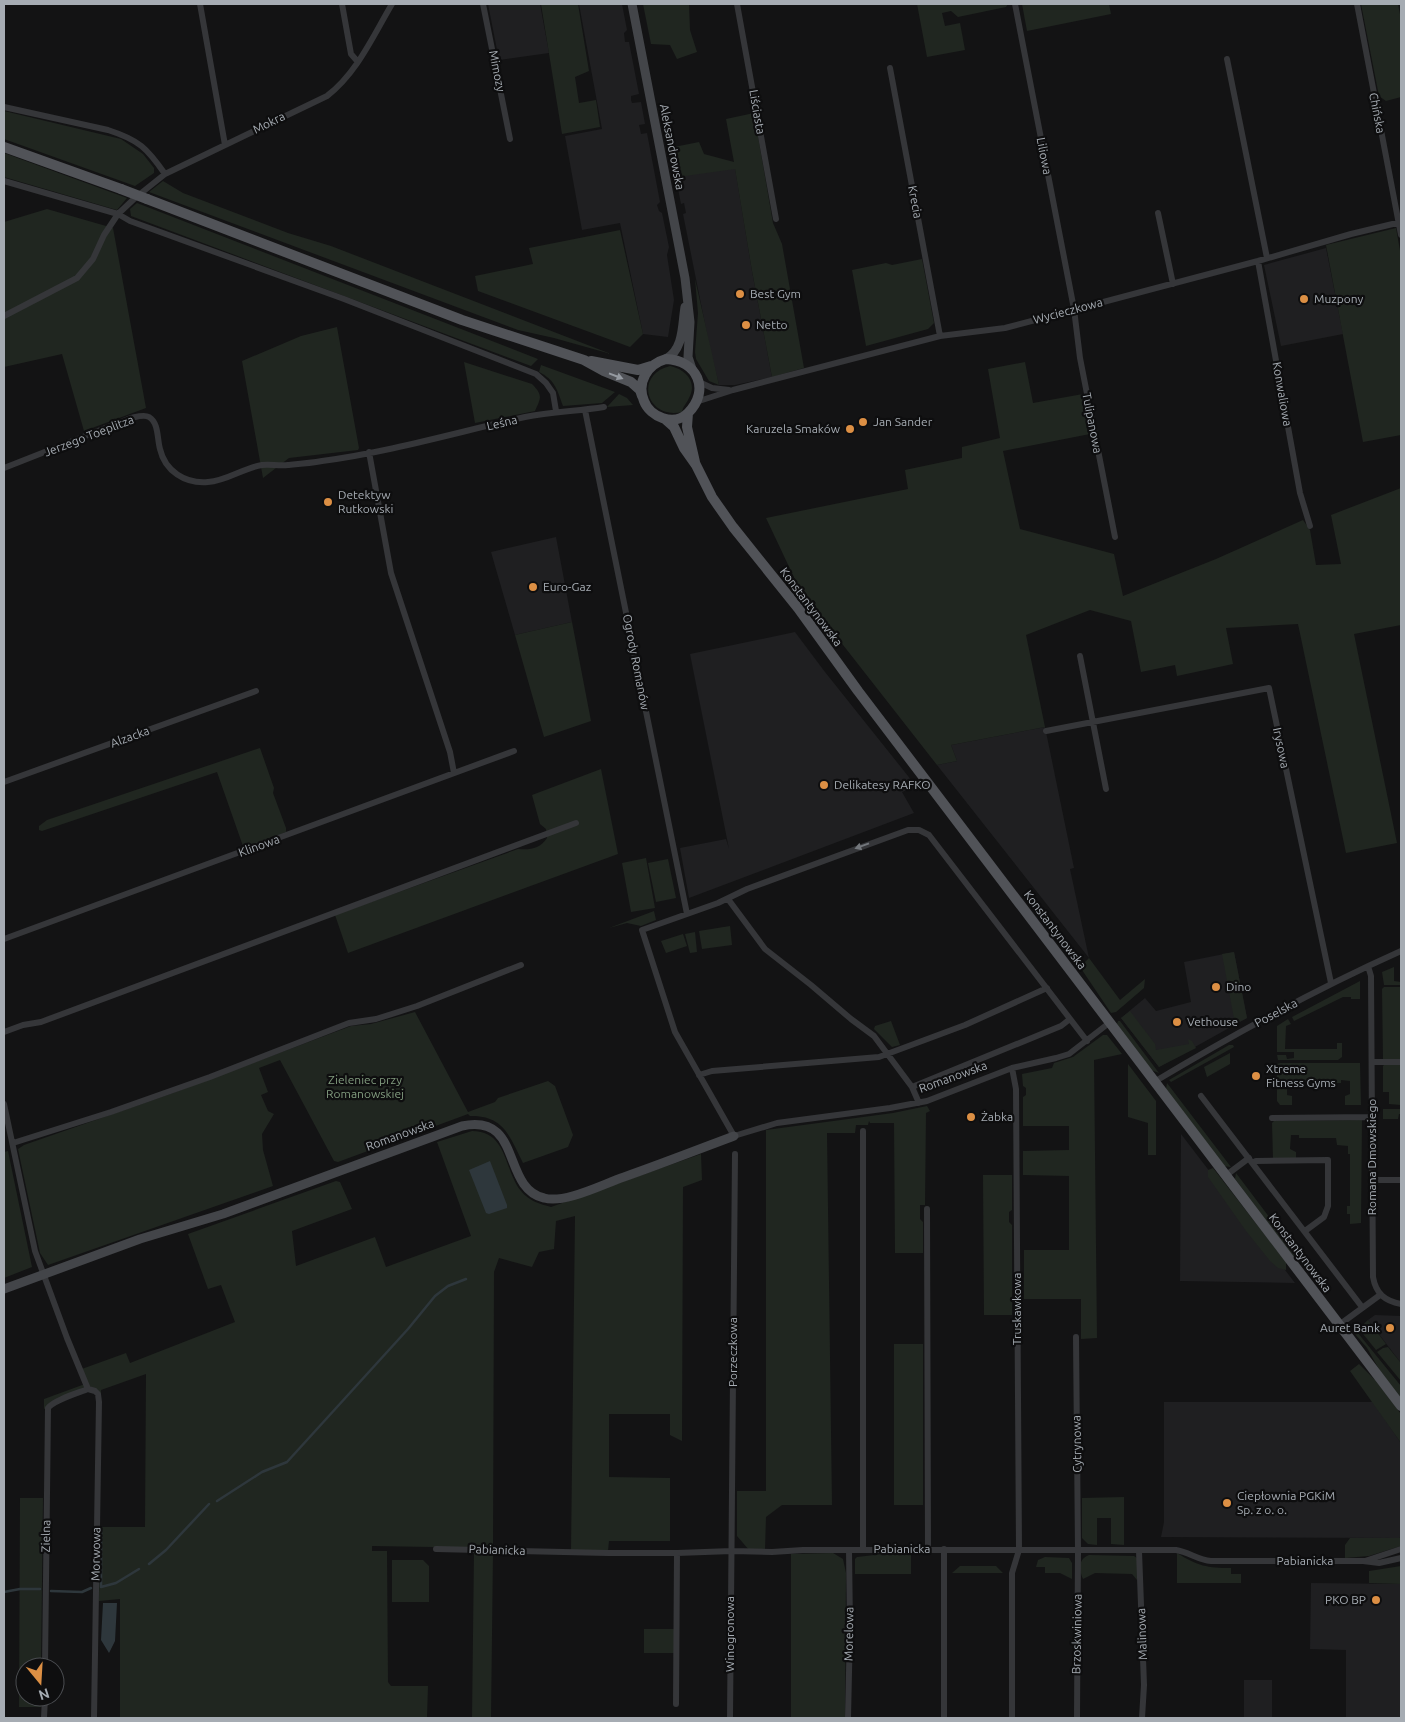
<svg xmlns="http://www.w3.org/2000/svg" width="1405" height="1722" viewBox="0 0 1405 1722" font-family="Ubuntu,sans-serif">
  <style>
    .built { fill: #1f1f21 }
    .green { fill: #202620 }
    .water { fill: #2e373c }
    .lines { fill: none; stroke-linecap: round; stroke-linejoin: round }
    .stream { stroke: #2e373c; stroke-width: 2.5 }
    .street { stroke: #353639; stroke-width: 6 }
    .secondary { stroke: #434549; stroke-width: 9 }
    .primary { stroke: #515358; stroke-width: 10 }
    .primary-bridge { stroke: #515358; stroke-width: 10 }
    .oneway { fill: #959aa1 }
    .oneway2 { fill: #73777c }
    .poi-dot { fill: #dc8f44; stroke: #0e0e0f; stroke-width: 2 }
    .labels { text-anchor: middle; stroke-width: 4.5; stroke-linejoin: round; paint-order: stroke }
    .street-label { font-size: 12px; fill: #a6acb3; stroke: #0e0e0f }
    .poi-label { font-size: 12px; fill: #a6acb3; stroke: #0e0e0f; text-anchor: start }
    .park-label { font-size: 12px; fill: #829c7f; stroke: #0e0e0f }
  </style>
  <rect width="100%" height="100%" fill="#131314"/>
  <!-- built -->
  <path class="built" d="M488 4H540L549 53 499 60Z
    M579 4H622L627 30 624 33 625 42H629L639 94 631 96V100L632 103 641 102 645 124 639 125 640 129 641 134 647 133 660 202 657 205 659 211 662 213 669 247 667 255 674 300 668 337 643 334 620 223 582 230 565 136 602 129Z
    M734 162 752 271 772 377 735 385H719L711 354 683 214 686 213 684 203 681 204 675 173Z
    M1326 248 1343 334 1281 346 1264 265Z
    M556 537 572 622 515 635 491 552Z
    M795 632 825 672 916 786 902 792 914 813 689 898 680 848 726 839 729 849 690 654Z
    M1045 727 1074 868 1070 869 1089 958 937 765 957 761 951 745Z
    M1234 952 1247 1018 1159 1067 1121 1018 1145 998 1156 1011 1191 1002 1184 962Z
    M1181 1134 1295 1283 1180 1281Z
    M1375 1315 1401 1316V1363L1368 1320Z
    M1164 1402H1373L1401 1443V1536L1399 1538 1161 1537 1164 1522Z
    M1311 1583 1401 1584V1718H1346V1650L1310 1649Z
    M1244 1680H1272V1718H1244Z"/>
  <!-- green -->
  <path class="green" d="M541 4H578L589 71 575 77 579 103 596 100 600 127 562 134Z
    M643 4H689L690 30 697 52 677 59 670 45 651 44Z
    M917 4H1008L1006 7 958 17 951 11 942 13 945 26 960 23 965 50 927 57Z
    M1022 4H1109L1111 14 1027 31Z
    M1361 4H1398L1401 19V97L1386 101 1379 96Z
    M4 111 121 139 143 154 154 168V173L135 186 4 139Z
    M754 113 773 223 782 244 804 368 772 377 752 271 735 169 678 177 674 147 699 142 704 154 734 162 726 119Z
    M4 153 127 198 117 210 4 177Z
    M163 181 183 193 288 233 331 246 611 354 554 338 518 330 149 192Z
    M137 203 538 359 531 366 131 216 130 209Z
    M47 209 113 228 146 408 84 431 62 354 4 367V222Z
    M1396 228 1401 256V435L1363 442 1326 245Z
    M620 230 643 334 630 347 478 291 475 276 533 264 529 248Z
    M922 259 934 323 928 329 866 346 852 270 886 263 892 265Z
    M695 279 719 385 709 381 696 359 695 352 698 313Z
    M337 327 359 448 358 450 289 458 263 478 242 361 301 336Z
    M464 362 532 384C543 395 541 398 535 411L475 423Z
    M1025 362 1033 403 1083 394 1090 434 1003 451 1020 529 1114 554 1123 596 1216 559 1303 520 1310 530 1316 565 1341 564 1331 515 1401 488V625L1354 634 1397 843 1346 853 1298 624 1226 628 1233 664 1177 676 1175 665 1141 672 1131 621 1090 610 1026 635 1045 727 951 745 957 761 937 765 800 590 766 518 908 489 905 470 962 458V447L1000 438 988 369Z
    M541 365 615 392 602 403 563 406C557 389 555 380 539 372Z
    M670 366C685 369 698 382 689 398 687 403 683 406 682 412 647 420 633 375 670 366Z
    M619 394 627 398 633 405 607 407Z
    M572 622 591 721 544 737 515 635Z
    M260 748 274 788 273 793 286 828V832L244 849 217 772 42 831 39 830V826L47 820Z
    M601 769 618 854 348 953 335 915 518 849C530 850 540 849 547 838L546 829 540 824 532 795Z
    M646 858 655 908 631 912 622 863Z
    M668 859 676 898 656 902 648 863Z
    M654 911 656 920 641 926 627 923 609 928Z
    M730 926 732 945 702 949 699 931Z
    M695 932 697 952 690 953 685 934Z
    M683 934 687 946 666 953 661 941Z
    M1234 952 1247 1018 1235 1024 1222 954Z
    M1089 958 1120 1000 1145 979 1144 988 1116 1012 1111 1013 1080 967Z
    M1394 967V981L1401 982V985H1384L1382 972Z
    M1360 981V999H1351V997H1343L1294 1021 1292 1017Z
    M1384 987H1401V1060H1384L1383 1059 1382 989Z
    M1130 1011 1155 1044 1156 1050 1189 1044 1188 1039 1192 1041 1196 1048 1159 1067 1121 1018Z
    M415 1012 468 1112 495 1102 498 1098 548 1081 555 1086 573 1135 568 1147 523 1163C510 1137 504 1115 470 1116L468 1114 338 1162 334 1161 280 1060 259 1068 268 1092 261 1095 268 1111 274 1114 262 1134 263 1150 273 1186 48 1265 40 1253 18 1149 24 1145 173 1093 351 1026 371 1024Z
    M1288 1019 1291 1024 1286 1026 1285 1049H1337V1043H1342V1057L1338 1060H1278L1277 1055H1286L1287 1059 1294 1058V1052H1277V1026Z
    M891 1021 900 1045 892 1047 874 1029 875 1026Z
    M1118 1021H1120L1159 1073 1151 1070 1117 1024Z
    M1103 1035H1107L1122 1054 1094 1060 1097 1338 1081 1339V1299H1024V1250H1069V1176L1023 1175V1151L1069 1150V1126H1023V1097L1026 1095V1088L1023 1086 1022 1074 1052 1068 1054 1063 1073 1057Z
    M1229 1045H1233L1234 1047 1171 1082 1169 1080Z
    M1230 1053V1064L1207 1077 1204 1067Z
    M1280 1063H1360L1361 1105H1345V1096L1350 1094V1081L1341 1080V1083H1296V1080L1287 1081V1095L1292 1096V1105H1280L1277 1101V1064Z
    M1128 1064 1156 1101V1155H1148V1123L1128 1117Z
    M1384 1065H1401V1105L1389 1104V1092H1383V1066Z
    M1167 1083 1231 1167 1223 1166 1166 1089Z
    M927 1106 930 1111 926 1113 925 1205H920V1219L923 1222V1253H895L894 1123H870L869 1121 868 1125H856L855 1133H827L832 1505H782L766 1517 765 1550H749L737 1536V1491H766V1130L893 1113Z
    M1383 1109H1401V1114H1399L1398 1119H1383Z
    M1362 1120 1361 1223 1350 1224V1214H1347V1206H1350V1154H1348V1146L1337 1145 1336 1138H1299V1135H1291L1290 1149 1296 1152V1159H1273L1272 1123 1274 1121Z
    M472 1131C508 1131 504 1171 521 1191 529 1201 540 1204 551 1207L701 1154 702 1180 683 1187 682 1441 670 1435V1414H609V1477L670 1478V1541H609L608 1551 571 1550 575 1216 556 1221 554 1249 539 1252 532 1267 499 1258 494 1272 493 1548 372 1546V1551H387L388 1682 391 1686H428L427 1718H120V1599L99 1601 100 1527H145L146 1374 101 1390V1395L91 1389 44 1409V1399L85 1384 79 1370 126 1353 130 1363 235 1322 221 1285 208 1289 188 1234 336 1181 340 1182 352 1209 292 1231 296 1266 375 1237 386 1267 471 1236 437 1142Z
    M8 1151 32 1267 4 1278V1152Z
    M1213 1168 1286 1262V1270L1278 1268 1270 1261 1246 1231 1208 1177V1170Z
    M1236 1173 1307 1267 1295 1259 1235 1179Z
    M983 1175H1012V1210L1009 1212V1222L1012 1225V1315H984Z
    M1368 1320 1386 1344 1376 1350 1359 1329V1328Z
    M1353 1327 1401 1386V1399L1380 1371 1367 1348 1355 1334Z
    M894 1344H923V1505H894Z
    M1388 1347 1401 1363V1381L1377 1352 1383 1348Z
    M1359 1364 1376 1381 1401 1414V1443L1350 1371Z
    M1124 1497V1545L1111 1544V1518H1097V1545L1088 1544 1082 1538V1498Z
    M20 1498H43L41 1667H25V1697H41V1707H19Z
    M1401 1536V1546L1369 1556 1345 1558V1545L1350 1538H1399Z
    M474 1551 493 1552 491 1718H472Z
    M833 1553 843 1559 846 1573 845 1718H791V1554Z
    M1177 1553C1198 1566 1207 1568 1231 1568V1574H1241V1583H1177Z
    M883 1554H911V1574H855V1559L857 1557Z
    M1089 1555 1134 1556 1137 1558V1580L1132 1574 1095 1573 1083 1579C1079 1570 1078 1559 1089 1555Z
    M1045 1557 1069 1558 1072 1563V1579L1060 1573H1045V1567H1036L1038 1560Z
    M392 1560H423L429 1566V1602H392Z
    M960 1566H996L1003 1573H952Z
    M1401 1566V1584L1369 1583V1571Z
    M644 1629H674V1653H644Z"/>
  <!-- water -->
  <path class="water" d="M490 1161 507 1205V1208L489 1214 486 1213 469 1170Z
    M103 1603H117L115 1641 109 1653 101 1640Z"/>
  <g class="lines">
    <!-- stream -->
    <path class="stream" d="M217 1501 262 1472 287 1462 408 1329 435 1296 448 1286 466 1279
      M101 1530V1587L116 1583 139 1569
      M149 1564 166 1550 209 1504
      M51 1591 82 1592 91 1588
      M4 1592 20 1589H40"/>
    <!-- street -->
    <path class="street" d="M200 4 225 145
      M342 4 351 54 358 62
      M483 4 510 139
      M737 4 776 219
      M1015 4 1074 309 1080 358 1115 537
      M1357 4 1401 235
      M1227 59 1267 258
      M890 68 940 336
      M4 107 108 130C139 140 147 148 165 174
      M4 181 118 214 130 221 344 299 536 374 546 383 553 393 556 411
      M1158 213 1173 284
      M1258 261 1300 493 1310 526
      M4 316 77 278 93 259 104 235 118 214 135 198 165 174 327 96C357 73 373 36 392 4
      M699 382 712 388 729 390
      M696 402 733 390 940 336 1005 328 1258 261 1351 234 1401 222
      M585 410 687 914
      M369 452 391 573 450 752 454 773
      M4 468 131 418C136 417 144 414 149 417 159 423 157 439 160 449 165 471 185 484 208 482 227 481 243 468 262 465 270 464 279 466 288 465 299 464 311 463 322 461 390 452 458 432 525 417 551 412 578 411 604 407
      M1080 656 1106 789
      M1046 731 1269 688 1331 983
      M4 782 256 691
      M728 899 765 949 811 985 851 1019 874 1036 912 1087 919 1103
      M4 939 514 751
      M1368 966 1371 976 1373 1277C1376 1294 1385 1301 1401 1304
      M4 1032 23 1025 41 1022 576 823
      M1087 1041 929 835 919 830H908L747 889 718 903 642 930 675 1032 734 1136 777 1123 890 1108 927 1101 1012 1068 1056 1058 1069 1054 1109 1023
      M1372 1062H1401
      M1012 1068 1016 1089 1019 1550 1012 1573V1718
      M699 1075 712 1071 879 1057 965 1025 1047 988
      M1154 1082C1234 1034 1316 989 1401 951
      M912 1087 1061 1026 1070 1019
      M1201 1096 1362 1307
      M4 1104 35 1251 67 1338 88 1389
      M1272 1118 1372 1117
      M863 1131V1549
      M13 1143 111 1112 210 1077 349 1023 376 1019 417 1006 521 965
      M1252 1163 1256 1161 1328 1160V1206L1324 1217 1305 1231
      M1225 1176 1249 1158
      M1372 1180H1401
      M927 1209 928 1549
      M1339 1325 1380 1295
      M1076 1337 1078 1551 1077 1718
      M436 1549 608 1553H677L732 1551 772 1552 803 1550H1176C1189 1552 1198 1560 1211 1561H1363L1379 1563 1401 1558
      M1139 1551 1144 1685 1142 1718
      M1365 1561 1401 1549
      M45 1667 48 1408C54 1400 78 1393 88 1389L95 1391 98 1394 99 1402 94 1718
      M676 1704 677 1553
      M44 1718 45 1697
      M730 1718 735 1154
      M848 1718 850 1627 849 1550
      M944 1718V1549"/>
    <!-- secondary -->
    <path class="secondary" d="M632 4 685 278 690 322 688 357 692 369
      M666 359C684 349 682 325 685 307
      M4 1289 140 1239 223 1214 462 1126C523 1113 501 1188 544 1198 565 1204 603 1184 624 1177 661 1164 697 1150 734 1136"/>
    <!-- primary -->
    <path class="primary" d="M4 147 121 189
      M147 199 462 320 584 360 604 371 631 382 640 390 642 396
      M666 359C697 360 711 390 688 413 674 427 650 417 644 401 636 382 648 364 666 359Z
      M591 361 638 370 651 366
      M688 413 687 427 695 462
      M665 419 674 427 684 448 696 465 712 497 733 527 798 608 858 691 1401 1406"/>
    <!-- primary-bridge -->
    <path class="primary-bridge" d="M121 189 147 199"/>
  </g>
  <!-- one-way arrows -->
  <defs><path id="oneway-solid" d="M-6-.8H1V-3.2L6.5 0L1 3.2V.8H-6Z" transform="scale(1.25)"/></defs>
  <use class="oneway" href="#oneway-solid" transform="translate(616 376) rotate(21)"/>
  <use class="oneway2" href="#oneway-solid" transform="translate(862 846) rotate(160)"/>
  <!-- markers -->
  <g class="poi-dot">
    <circle cx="740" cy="294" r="5"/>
    <circle cx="1304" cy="299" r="5"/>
    <circle cx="746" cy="325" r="5"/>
    <circle cx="863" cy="422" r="5"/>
    <circle cx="850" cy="429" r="5"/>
    <circle cx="328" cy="502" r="5"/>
    <circle cx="533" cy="587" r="5"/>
    <circle cx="824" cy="785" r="5"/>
    <circle cx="1216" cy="987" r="5"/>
    <circle cx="1177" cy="1022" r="5"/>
    <circle cx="1256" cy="1076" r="5"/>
    <circle cx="971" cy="1117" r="5"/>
    <circle cx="1390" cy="1328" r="5"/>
    <circle cx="1227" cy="1503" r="5"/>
    <circle cx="1376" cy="1600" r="5"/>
  </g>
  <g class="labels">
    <!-- street labels -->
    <g class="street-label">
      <text transform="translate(497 71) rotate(79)" y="4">Mimozy</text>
      <text transform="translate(757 112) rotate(80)" y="4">Liściasta</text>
      <text transform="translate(1377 113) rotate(79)" y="4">Chińska</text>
      <text transform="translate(269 123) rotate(-26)" y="4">Mokra</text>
      <text transform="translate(672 147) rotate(79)" y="4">Aleksandrowska</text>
      <text transform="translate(1044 156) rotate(79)" y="4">Liliowa</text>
      <text transform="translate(915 202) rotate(79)" y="4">Krecia</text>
      <text transform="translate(1068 311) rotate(-15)" y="4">Wycieczkowa</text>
      <text transform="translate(1282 394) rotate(80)" y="4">Konwaliowa</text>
      <text transform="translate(502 423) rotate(-13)" y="4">Leśna</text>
      <text transform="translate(1092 423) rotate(79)" y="4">Tulipanowa</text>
      <text transform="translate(89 436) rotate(-21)" y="4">Jerzego Toeplitza</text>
      <text transform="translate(811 607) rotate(53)" y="4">Konstantynowska</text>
      <text transform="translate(636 662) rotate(79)" y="4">Ogrody Romanów</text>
      <text transform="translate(130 737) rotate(-20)" y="4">Alzacka</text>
      <text transform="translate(1281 748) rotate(78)" y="4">Irysowa</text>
      <text transform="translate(259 846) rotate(-20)" y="4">Klinowa</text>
      <text transform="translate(1055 930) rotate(53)" y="4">Konstantynowska</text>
      <text transform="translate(1276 1013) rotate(-28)" y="4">Poselska</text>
      <text transform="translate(953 1077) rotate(-20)" y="4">Romanowska</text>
      <text transform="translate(400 1135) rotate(-20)" y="4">Romanowska</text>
      <text transform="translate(1372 1157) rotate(-90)" y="4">Romana Dmowskiego</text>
      <text transform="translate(1300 1253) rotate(53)" y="4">Konstantynowska</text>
      <text transform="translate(1017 1309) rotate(-90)" y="4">Truskawkowa</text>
      <text transform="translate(733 1352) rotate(-90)" y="4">Porzeczkowa</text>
      <text transform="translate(1077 1444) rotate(-91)" y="4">Cytrynowa</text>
      <text transform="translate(46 1536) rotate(-89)" y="4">Zielna</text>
      <text x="902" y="1553">Pabianicka</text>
      <text transform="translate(497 1550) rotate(2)" y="4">Pabianicka</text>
      <text transform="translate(96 1554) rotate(-89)" y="4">Morwowa</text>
      <text x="1305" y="1565">Pabianicka</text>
      <text transform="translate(730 1634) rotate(-90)" y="4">Winogronowa</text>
      <text transform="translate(849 1634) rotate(-89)" y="4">Morelowa</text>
      <text transform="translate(1077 1634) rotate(-89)" y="4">Brzoskwiniowa</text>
      <text transform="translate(1142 1634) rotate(-92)" y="4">Malinowa</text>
    </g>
    <!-- poi labels -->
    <g class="poi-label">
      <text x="750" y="298">Best Gym</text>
      <text x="1314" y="303">Muzpony</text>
      <text x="756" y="329">Netto</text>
      <text x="873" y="426">Jan Sander</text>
      <text x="840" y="433" text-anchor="end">Karuzela Smaków</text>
      <text x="338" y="499">Detektyw<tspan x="338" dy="14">Rutkowski</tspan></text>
      <text x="543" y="591">Euro-Gaz</text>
      <text x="834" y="789">Delikatesy RAFKO</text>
      <text x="1226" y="991">Dino</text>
      <text x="1187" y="1026">Vethouse</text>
      <text x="1266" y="1073">Xtreme<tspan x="1266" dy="14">Fitness Gyms</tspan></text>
      <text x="981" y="1121">Żabka</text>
      <text x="1380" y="1332" text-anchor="end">Auret Bank</text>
      <text x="1237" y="1500">Ciepłownia PGKiM<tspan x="1237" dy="14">Sp. z o. o.</tspan></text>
      <text x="1366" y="1604" text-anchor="end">PKO BP</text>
    </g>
    <!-- park labels -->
    <g class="park-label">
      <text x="365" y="1084">Zieleniec przy<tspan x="365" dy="14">Romanowskiej</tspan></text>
    </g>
  </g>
  <!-- border -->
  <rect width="1405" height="1722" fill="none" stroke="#a6acb3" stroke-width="10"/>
  <!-- north arrow -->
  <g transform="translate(40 1682) rotate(162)"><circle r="24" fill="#0e0e0f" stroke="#4b4d51"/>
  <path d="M0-4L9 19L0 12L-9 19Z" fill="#dc8f44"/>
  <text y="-8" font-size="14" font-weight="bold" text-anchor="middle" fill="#a6acb3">N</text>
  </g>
</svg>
